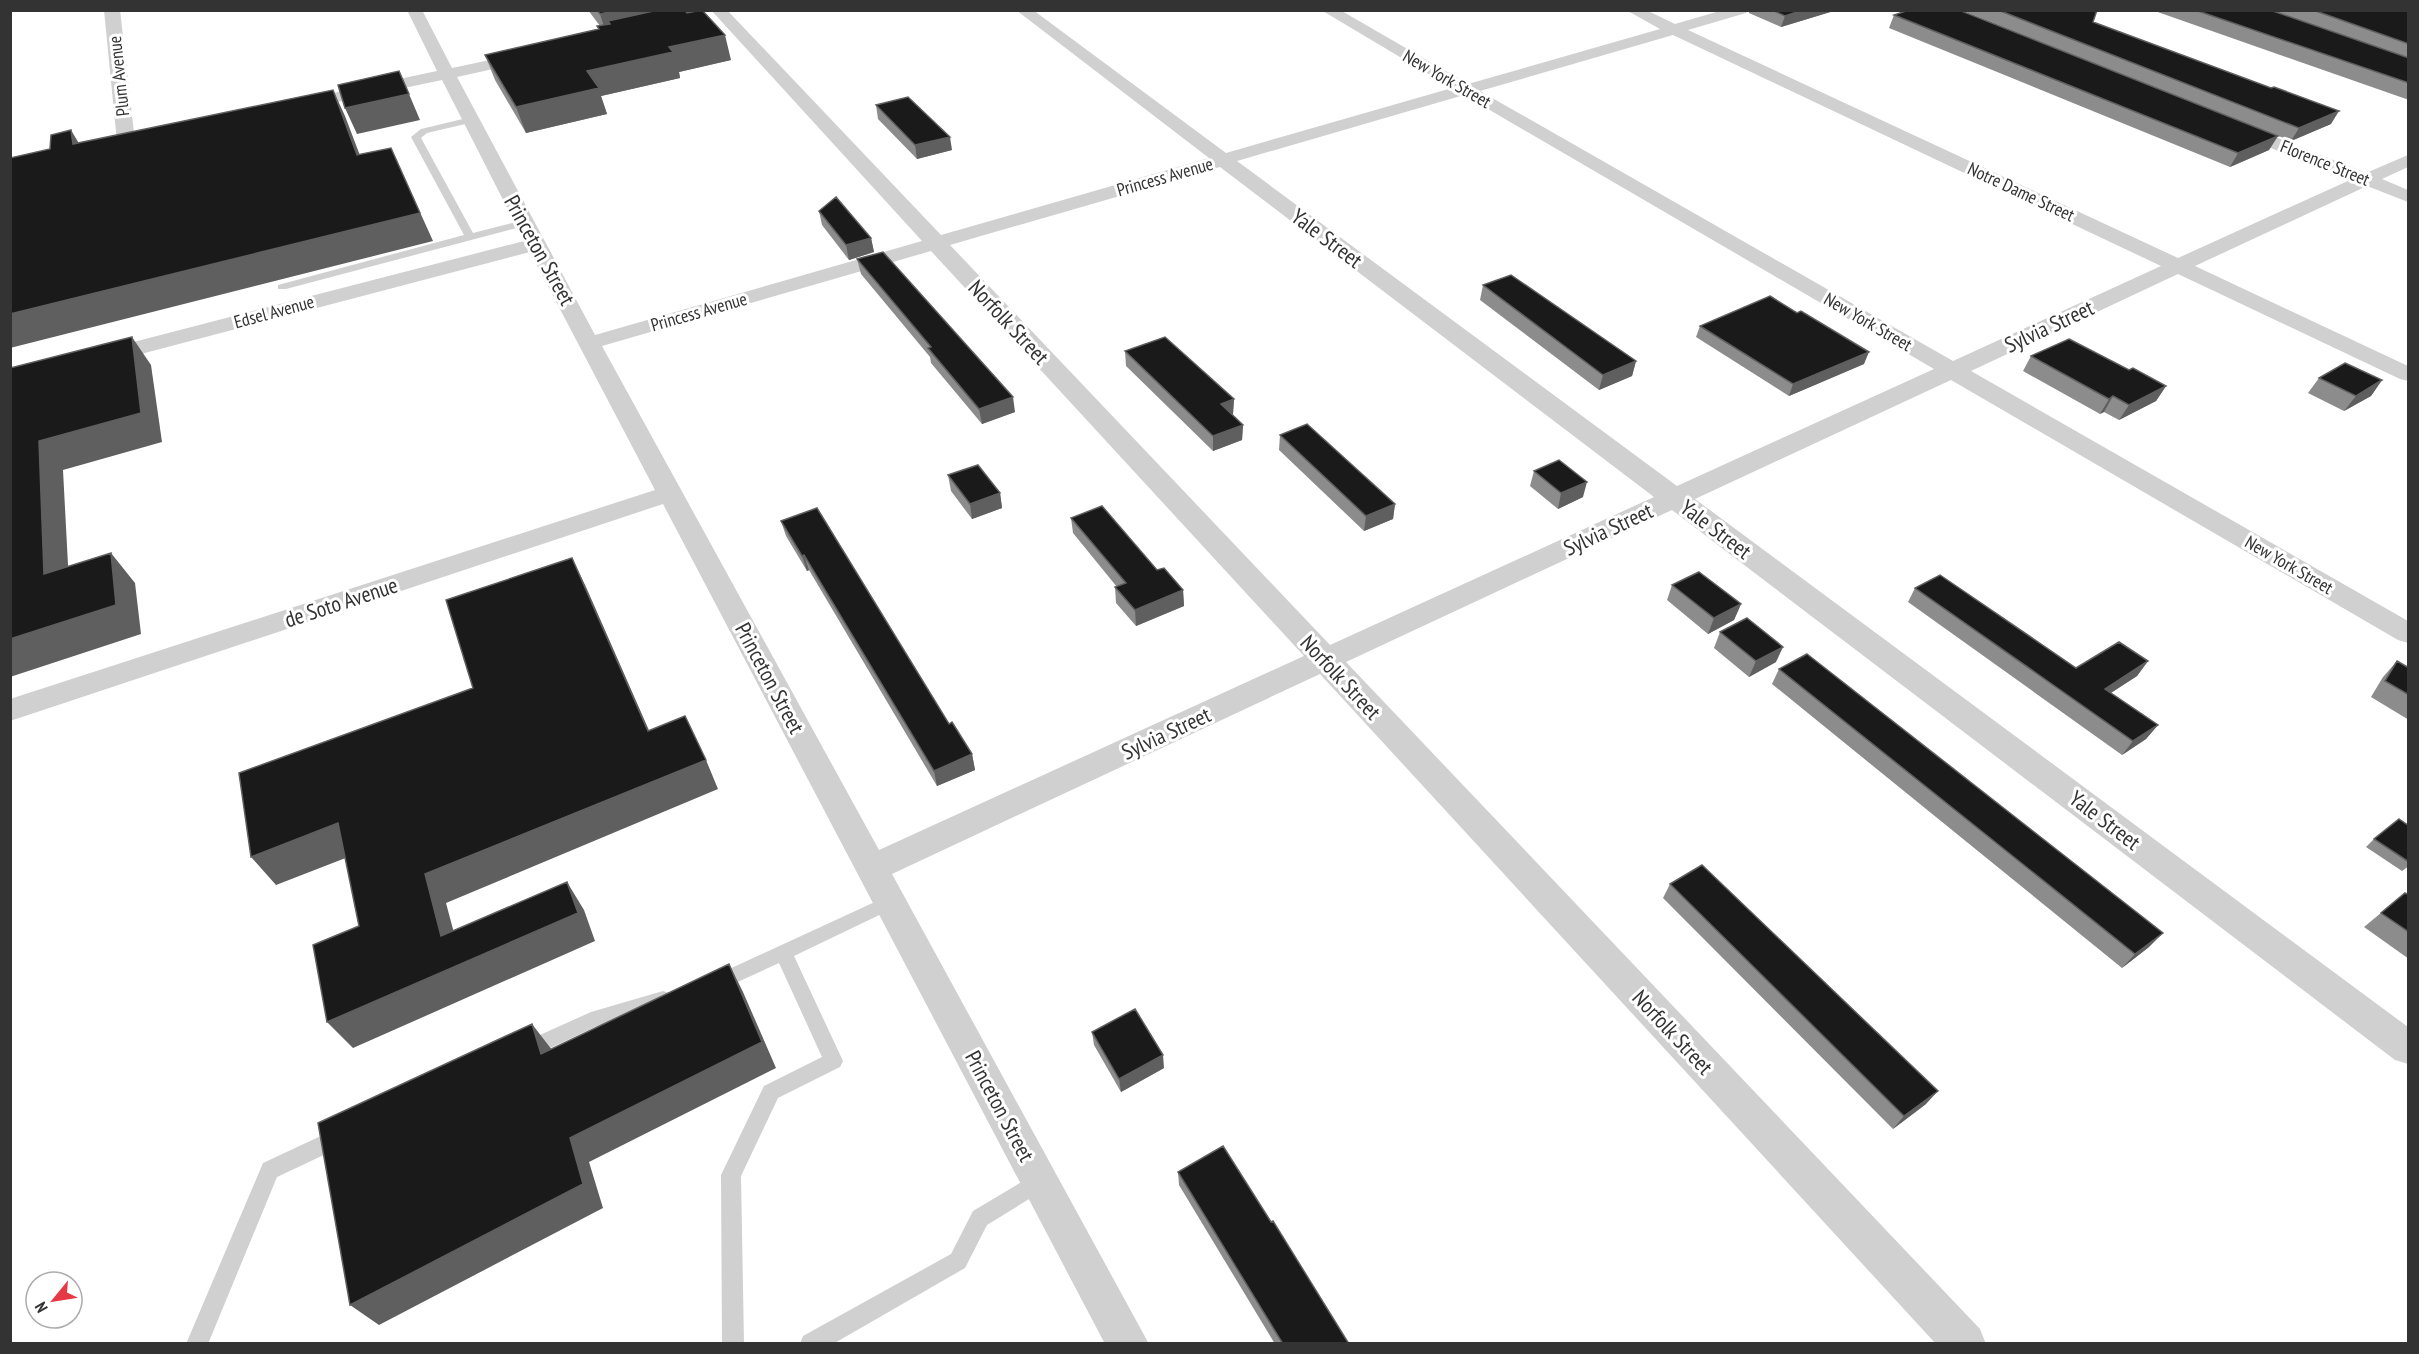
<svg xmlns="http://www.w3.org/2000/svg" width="2419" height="1354" viewBox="0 0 2419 1354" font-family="'PT Sans Narrow',sans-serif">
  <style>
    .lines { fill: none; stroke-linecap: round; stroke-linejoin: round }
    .lane { fill: #d0d0d0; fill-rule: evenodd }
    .street { fill: #d0d0d0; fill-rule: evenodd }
    .wall { fill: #8c8c8c }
    .shaded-wall { fill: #5f5f5f }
    .building { fill: #1a1a1a; stroke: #5f5f5f; stroke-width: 1.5 }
    .labels { text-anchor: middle; stroke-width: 6; stroke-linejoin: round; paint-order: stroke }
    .far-street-label { font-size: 18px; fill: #333; stroke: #fff }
    .street-label { font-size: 22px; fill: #333; stroke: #fff }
  </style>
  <rect width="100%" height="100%" fill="#fff"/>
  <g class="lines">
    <!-- lane -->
    <path class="lane" d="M471 117 476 120 474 122 427 133 421 138 473 233 524 220 528 221V225L286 289H278V285L464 235 411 137 421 129Z
      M890 895 896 897 899 902 896 907 794 956 843 1061 840 1067 778 1098 741 1176 744 1344H722L721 1175 764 1086 822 1057 779 963 718 991 712 989 709 983 712 977Z
      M663 991 669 993 672 999 669 1005 595 1027 529 1058 522 1055 520 1049 522 1043 591 1012Z
      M338 1128 345 1131 348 1138 345 1145 277 1177 208 1344H186L263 1163Z
      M1040 1171 1047 1174 1050 1181 1047 1188 987 1225 965 1268 833 1344H800L803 1336 951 1254 973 1211Z"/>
    <!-- street -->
    <path class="street" d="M104 10H120L135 142 132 146H120L117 142Z
      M407 10H422L452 68 528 52 536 57 534 60 457 77 595 335 922 241 711 10H727L941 235 1209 158 1016 10H1033L1226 153 1452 88 1321 10H1340L1468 84 1660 29 1626 10H1646L1675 24 1723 10H1748L1746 13 1688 30 2178 258 2350 180 2231 132 2228 128 2231 124H2243L2366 173 2408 155V167L2382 179 2408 190V202L2367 186 2195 266 2408 366V381L2400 379 2178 274 1971 371 2408 621V643L2398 640 1951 380 1695 499 2408 1027V1064L2395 1060 1672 510 1346 662 1980 1329 1986 1344H1936L1320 674 892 874 1149 1344H1105L663 504 10 721V699L655 490 530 252 103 364 95 362 92 357 95 352 524 241 442 80 300 110 294 109 291 105 294 101 300 100 437 71ZM1673 35 2161 266 1953 361 1480 91ZM1464 95 1934 369 1677 486 1237 161ZM1220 167 1654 497 1330 645 950 245ZM931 251 1304 656 879 850 602 346Z"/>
  </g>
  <!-- wall -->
  <path class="wall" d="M588 10H685L731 60 679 72 680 78 601 96 607 114 526 133 495 80 485 55 598 29 597 26H600Z
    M1749 10H1837L1781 27 1749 13Z
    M1961 10H2097L2093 22 2331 124 2291 141Z
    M2152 10H2409V100Z
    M1894 15 2278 136 2269 150 2230 167 1889 28Z
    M876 105 952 150 917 159 878 119Z
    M819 211 871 238 874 252 849 260 822 225Z
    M857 259 1015 412 982 424 931 363 930 357 861 274Z
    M1483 285 1636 361 1632 376 1599 390 1480 300Z
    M1797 313 1864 364 1789 396 1696 337 1700 326Z
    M1125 351 1234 399 1233 414 1232 415 1243 425 1242 440 1213 451 1126 366Z
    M2031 356 2129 370 2166 386 2156 401 2119 420 2104 412 2100 414 2023 371Z
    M2319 378 2382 380 2371 396 2344 411 2308 393Z
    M1280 435 1395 504 1393 519 1364 531 1279 450Z
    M1534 471 1583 497 1558 509 1530 486Z
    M948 475 1000 493 1002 508 972 519 951 491Z
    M1071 518 1157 570 1183 590 1184 606 1136 626 1116 603 1115 587H1117L1073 533Z
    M781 521 949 724 972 754 975 770 937 786 809 570 807 571 786 536Z
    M1672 585 1741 604 1734 620 1708 634 1667 600Z
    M1915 588 2076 668 2148 661 2137 676 2111 693 2158 725 2146 739 2122 755 1908 602Z
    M1720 632 1776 662 1749 677 1714 648Z
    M2397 661 2409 668V720L2371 697 2383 677Z
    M1779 669 2149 947 2122 968 1772 684Z
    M2409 826V866L2402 871 2366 847 2374 839Z
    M1670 884 1926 1104 1893 1129 1663 898Z
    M2405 893 2409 895V959L2364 927Z
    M1092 1032 1164 1068 1121 1092 1094 1045Z
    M1178 1172 1349 1344H1275L1179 1185Z"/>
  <!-- shaded-wall -->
  <path class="shaded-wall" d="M619 10H674L610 24 608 21 611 32 606 33 600 14Z
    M1803 10H1837L1781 27 1785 16Z
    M725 35 731 60 679 72 680 78 601 96 607 114 526 133 516 107 587 71 669 47Z
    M333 90 345 116 370 182 357 155Z
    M409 94 420 120 357 134 345 108Z
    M2339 111 2331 124 2291 141 2299 128Z
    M71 130 87 157 73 144Z
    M2278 136 2269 150 2230 167 2238 153Z
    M950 137 952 150 917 159 915 145Z
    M391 148 433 241 10 348V314Z
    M871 238 874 252 849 260 846 245Z
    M132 337 151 365 162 442 63 470 70 603 44 574 39 441Z
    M1869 352 1864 364 1789 396 1793 384Z
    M1636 361 1632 376 1599 390 1603 375Z
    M2382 380 2371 396 2344 411 2356 396Z
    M2166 386 2156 401 2119 420 2129 405Z
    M2113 396 2104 412 2100 414 2109 399Z
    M1013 397 1015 412 982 424 979 409Z
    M1234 399 1233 414 1221 419V404Z
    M1243 425 1242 440 1213 451V436Z
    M1587 482 1583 497 1558 509 1561 493Z
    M1000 493 1002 508 972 519 970 504Z
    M1395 504 1393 519 1364 531 1366 516Z
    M111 553 135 583 141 634 10 677V639Z
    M804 555 809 570 807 571 802 556Z
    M572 558 586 587 662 760 648 731Z
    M1183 590 1184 606 1136 626 1135 610Z
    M1741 604 1734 620 1708 634 1714 618Z
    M1783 647 1776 662 1749 677 1756 661Z
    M2148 661 2137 676 2095 703 2105 689Z
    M2158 725 2146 739 2122 755 2133 741Z
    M972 754 975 770 937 786 934 771Z
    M706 760 718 789 446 903 462 963 567 882 584 910 595 941 353 1048 327 1022 441 936 425 874Z
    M338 823 361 852 276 885 251 857Z
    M2163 933 2149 947 2122 968 2135 954Z
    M729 964 743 992 776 1068 589 1162 603 1208 379 1325 350 1305Z
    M532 1024 552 1050 541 1054Z
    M1163 1055 1164 1068 1121 1092 1119 1079Z
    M1938 1091 1926 1104 1893 1129 1904 1116Z"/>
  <!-- building -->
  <path class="building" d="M597 10H619L600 14Z
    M658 10H685L687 13 702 10 725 35 669 47 673 52 587 71 599 88 516 107 485 55 599 29 597 26 610 24 608 21Z
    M1772 10H1803L1785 16Z
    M1909 10H1959L2278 136 2238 153 1894 15Z
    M1998 10H2097L2093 22 2271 88 2274 87 2339 111 2299 128Z
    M2195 10H2270L2409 58V83Z
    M2313 10H2409V44Z
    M399 71 409 94 345 108 338 85Z
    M333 90 357 155 391 148 420 213 10 314V158L50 149 51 135 71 130 73 144Z
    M908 97 950 137 915 145 876 105Z
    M836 197 871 238 846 245 819 211Z
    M883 252 1013 397 979 409 928 348 931 347 857 259Z
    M1511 275 1636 361 1603 375 1483 285Z
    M1770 296 1797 313 1801 311 1869 352 1793 384 1700 326Z
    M132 337 141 413 39 441 44 574 111 553 116 605 10 639V368Z
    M1165 337 1234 399 1221 404 1243 425 1213 436 1125 351Z
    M2069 339 2129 370 2133 368 2166 386 2129 405 2113 396 2109 399 2031 356Z
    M2345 363 2382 380 2356 396 2319 378Z
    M1307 424 1395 504 1366 516 1280 435Z
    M1559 460 1587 482 1561 493 1534 471Z
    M978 465 1000 493 970 504 948 475Z
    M1102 506 1157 570 1164 568 1183 590 1135 610 1115 587 1126 583 1071 518Z
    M817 508 949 724 952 722 972 754 934 771 804 555 802 556 781 521Z
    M572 558 648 731 685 716 706 760 425 874 441 936 567 882 578 913 327 1022 313 945 359 926 338 823 251 857 239 773 473 688 446 600Z
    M1699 572 1741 604 1714 618 1672 585Z
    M1940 575 2076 668 2119 642 2148 661 2105 689 2158 725 2133 741 1915 588Z
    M1747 618 1783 647 1756 661 1720 632Z
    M1807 654 2163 933 2135 954 1779 669Z
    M2397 661 2409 668V695L2385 681Z
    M2399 819 2409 826V862L2374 839Z
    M1702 865 1938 1091 1904 1116 1670 884Z
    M2405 893 2409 895V932L2381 913Z
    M729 964 762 1042 570 1138 583 1184 350 1305 318 1123 532 1024 541 1054Z
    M1135 1009 1163 1055 1119 1079 1092 1032Z
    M1223 1146 1271 1222 1273 1221 1349 1344H1283L1178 1172Z"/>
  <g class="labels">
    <!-- far-street labels -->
    <g class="far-street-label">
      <text transform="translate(119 76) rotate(-96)" y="6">Plum Avenue</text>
      <text transform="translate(1447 79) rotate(30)" y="6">New York Street</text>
      <text transform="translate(2325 163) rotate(22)" y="6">Florence Street</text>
      <text transform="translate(1165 177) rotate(-16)" y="6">Princess Avenue</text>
      <text transform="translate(2021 192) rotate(25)" y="6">Notre Dame Street</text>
      <text transform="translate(274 312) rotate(-15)" y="6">Edsel Avenue</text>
      <text transform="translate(699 312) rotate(-16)" y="6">Princess Avenue</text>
      <text transform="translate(1868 322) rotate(30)" y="6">New York Street</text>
      <text transform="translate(2289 565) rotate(30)" y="6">New York Street</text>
    </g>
    <!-- street labels -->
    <g class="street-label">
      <text transform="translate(1327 238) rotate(37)" y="8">Yale Street</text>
      <text transform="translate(540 250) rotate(61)" y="8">Princeton Street</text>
      <text transform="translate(1009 322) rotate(47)" y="8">Norfolk Street</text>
      <text transform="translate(2049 326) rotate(-25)" y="8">Sylvia Street</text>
      <text transform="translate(1608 529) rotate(-25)" y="8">Sylvia Street</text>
      <text transform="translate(1716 529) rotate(37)" y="8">Yale Street</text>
      <text transform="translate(341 602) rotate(-18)" y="8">de Soto Avenue</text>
      <text transform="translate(1341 677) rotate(47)" y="8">Norfolk Street</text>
      <text transform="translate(770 678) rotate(62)" y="8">Princeton Street</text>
      <text transform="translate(1166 733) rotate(-25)" y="8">Sylvia Street</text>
      <text transform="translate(2105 820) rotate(37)" y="8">Yale Street</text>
      <text transform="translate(1673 1032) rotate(47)" y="8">Norfolk Street</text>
      <text transform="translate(1000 1106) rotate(62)" y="8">Princeton Street</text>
    </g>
  </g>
  <!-- border -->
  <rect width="2419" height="1354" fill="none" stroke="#333333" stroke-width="24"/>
  <!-- north arrow -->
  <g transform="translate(54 1300) rotate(240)"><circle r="28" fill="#ffffff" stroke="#adadad" stroke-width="1.5"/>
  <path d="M0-4.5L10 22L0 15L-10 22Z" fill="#e63946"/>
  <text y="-9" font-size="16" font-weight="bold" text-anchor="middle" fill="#333333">N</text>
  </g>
</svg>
